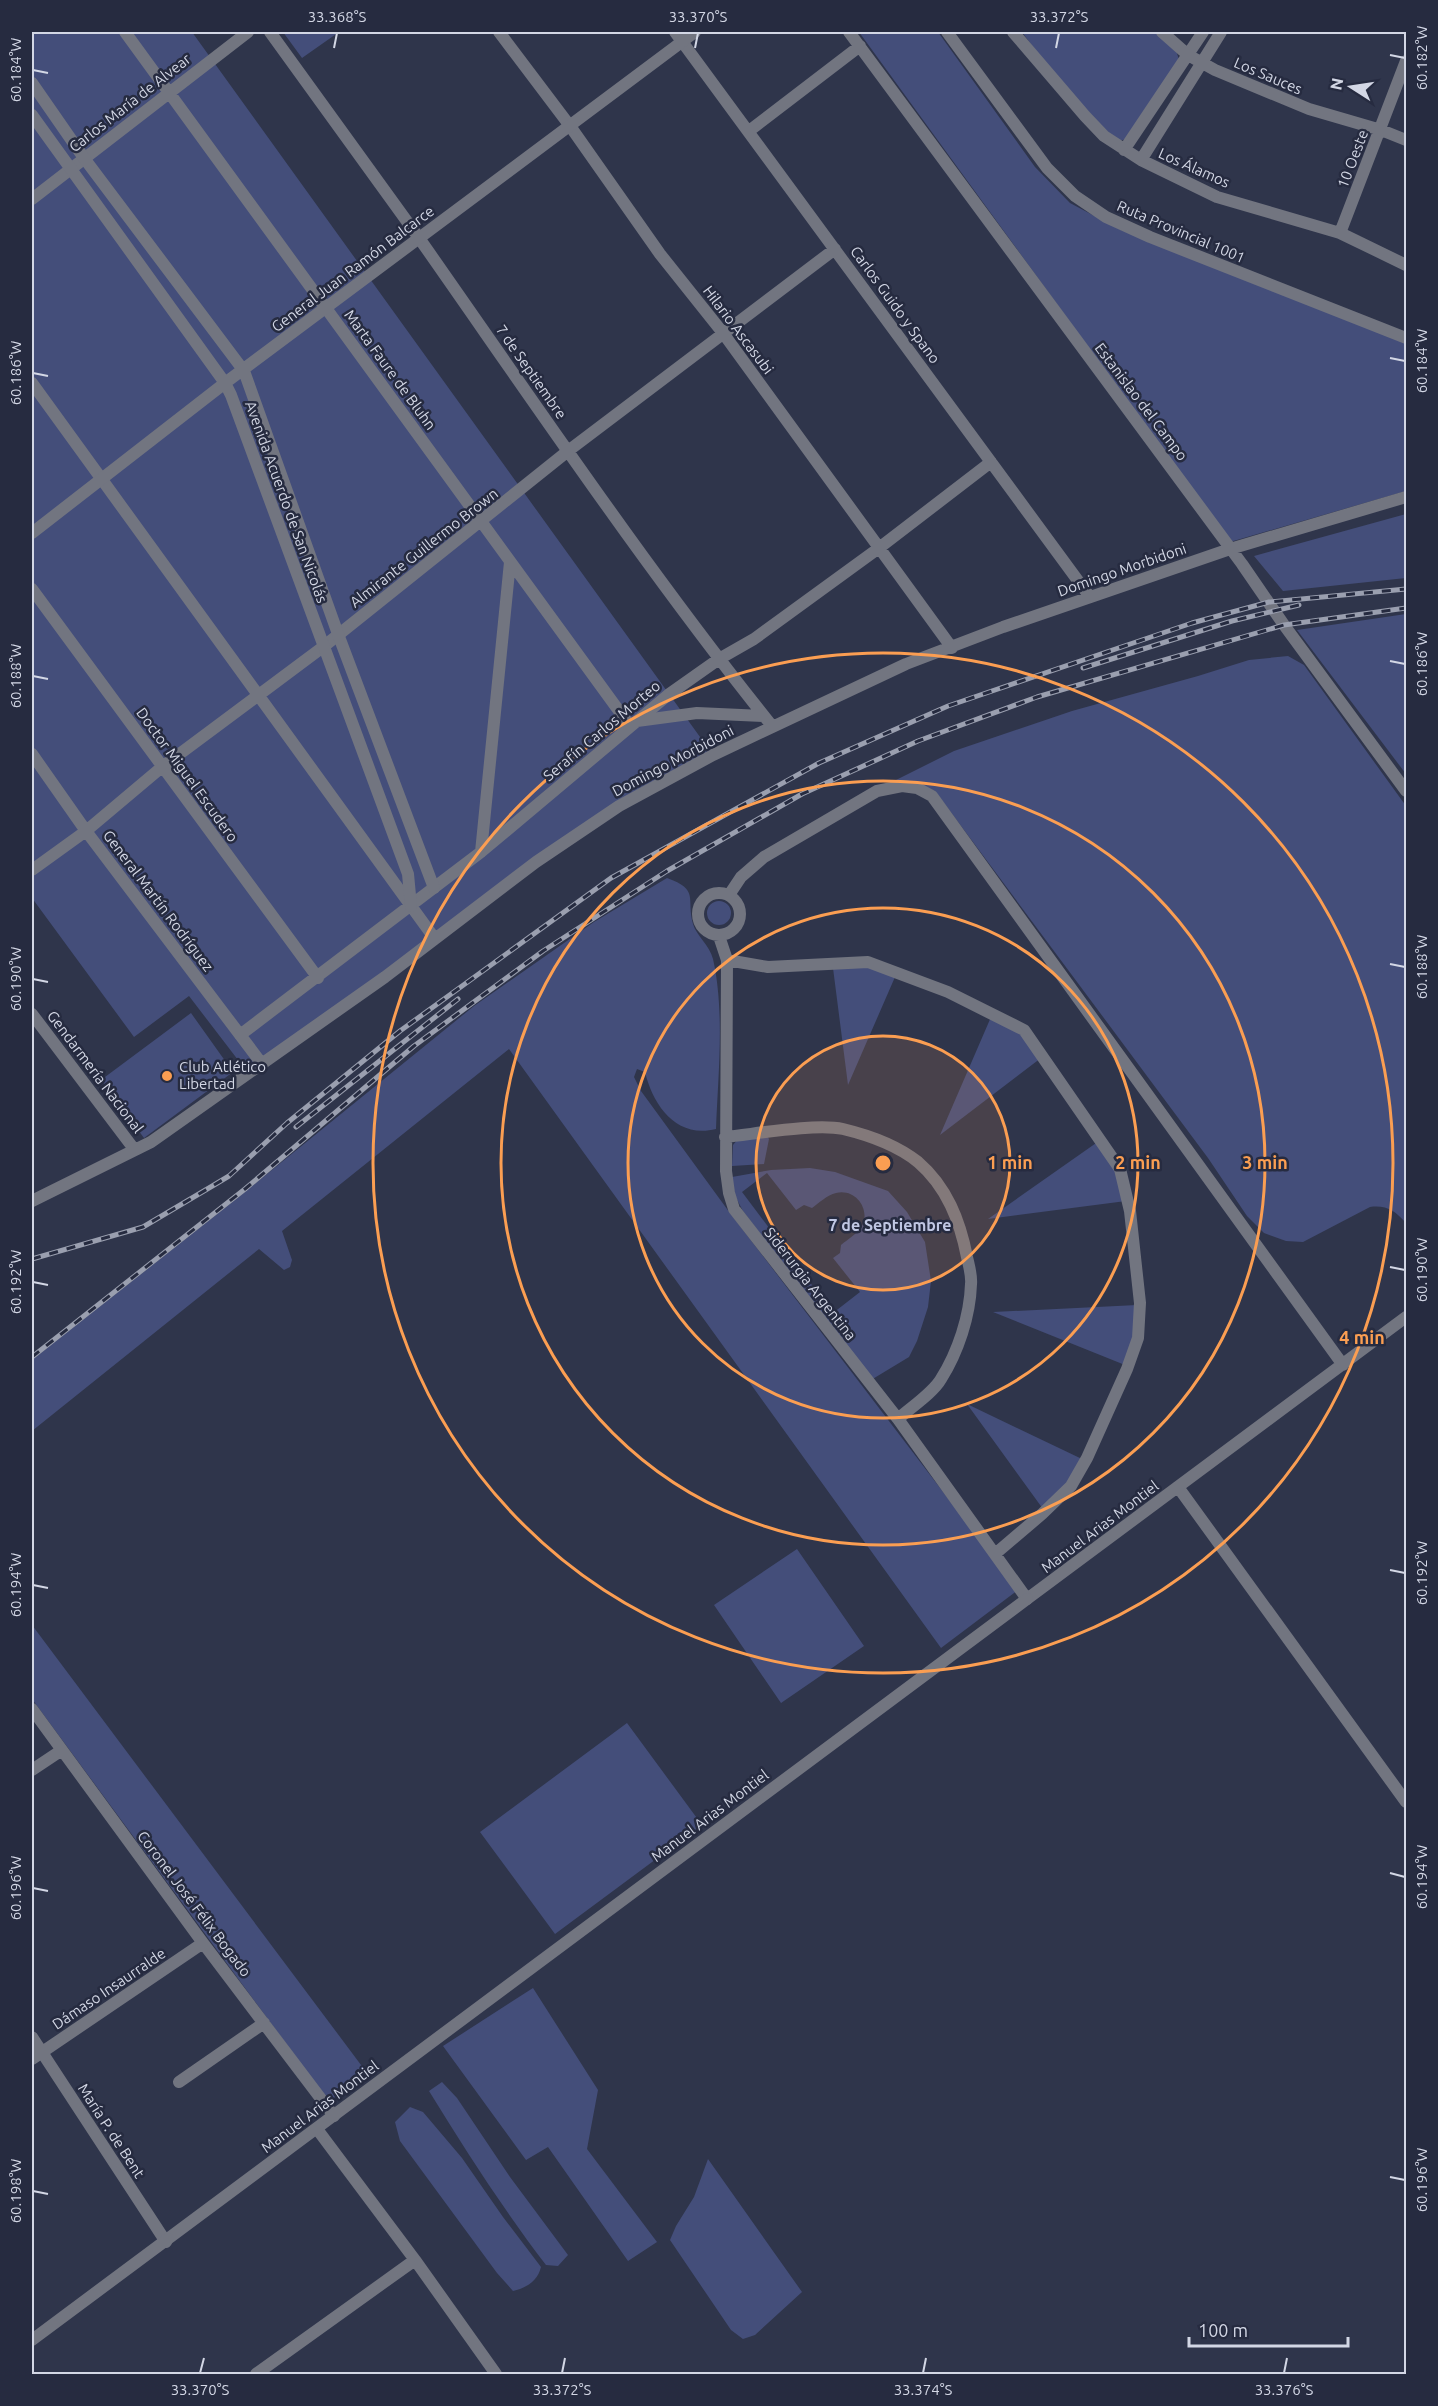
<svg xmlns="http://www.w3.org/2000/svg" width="1438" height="2406" viewBox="0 0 1438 2406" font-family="Ubuntu,sans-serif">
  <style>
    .green { fill: #444e7a; fill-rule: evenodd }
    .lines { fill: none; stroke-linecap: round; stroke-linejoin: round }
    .minor { stroke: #727580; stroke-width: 12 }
    .tertiary { stroke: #727580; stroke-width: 12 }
    .rail-casing { stroke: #9a9faf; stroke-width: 5 }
    .rail { stroke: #262b40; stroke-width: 3; stroke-dasharray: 9; stroke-linecap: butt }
    .ticks { fill: none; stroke: #d3d7e5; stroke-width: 2 }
    .ring { fill: none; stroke: #fb9e52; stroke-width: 3 }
    .poi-dot { fill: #fb9e52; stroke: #262b40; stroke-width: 2 }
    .labels { text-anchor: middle; stroke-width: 5; stroke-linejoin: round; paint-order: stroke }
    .street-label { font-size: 15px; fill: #d3d7e5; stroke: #262b40 }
    .poi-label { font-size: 15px; fill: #d3d7e5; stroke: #262b40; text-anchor: start }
    .neighbourhood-label { font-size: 16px; font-weight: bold; fill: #c0c7e3; stroke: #262b40 }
    .centre { fill: #fb9e52; stroke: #262b40; stroke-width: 3 }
    .ring-label { font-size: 18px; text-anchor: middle; font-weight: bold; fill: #fb9e52; stroke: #262b40; stroke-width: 5; stroke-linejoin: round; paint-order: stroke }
    .neatline { fill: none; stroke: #d3d7e5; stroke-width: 2 }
    .ticks-label { font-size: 15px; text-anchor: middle; fill: #d3d7e5 }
  </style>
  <rect width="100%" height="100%" fill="#2f354b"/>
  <!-- green -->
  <path class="green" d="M32 32H192L713 755 619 806 248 1073 189 996 134 1037 32 898Z
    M283 32H339L302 58Z
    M859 32H938L1035 167 1070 203 1121 230 1406 343V491L1230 542Z
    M1022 32H1156L1176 50 1179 60 1128 139 1117 141C1083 107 1050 71 1022 32Z
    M1406 514V578L1283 591 1254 556Z
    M1406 614V774L1297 630Z
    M1288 656 1304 665 1406 806V1223C1395 1211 1387 1205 1370 1207L1303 1242 1286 1241 1264 1233 1247 1216 1208 1158 935 791 915 782 896 780 954 751 1072 711 1198 676 1249 660Z
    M667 878C700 890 686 898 693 924 696 935 710 946 713 959 725 1012 718 1075 716 1129 676 1139 653 1105 645 1072L637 1069 634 1077 641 1091 727 1209 1018 1590 941 1648 509 1049 282 1231 292 1260 290 1267 284 1270 259 1249 32 1431V1360L235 1200 474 1006 594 922Z
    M707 913a12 12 0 1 1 24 0a12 12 0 1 1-24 0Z
    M867 965 895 977 848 1085 833 968Z
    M191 1013 233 1072 144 1138 101 1080Z
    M991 1017 1021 1034 1041 1058 940 1135Z
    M767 1136 769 1139 764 1164 732 1166 733 1145 738 1139Z
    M1099 1141 1118 1170 1126 1201 988 1219Z
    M810 1168 835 1172 888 1191 907 1212 925 1242 931 1281 928 1307 917 1341 909 1357 871 1380 743 1211 735 1196 732 1177 771 1170ZM767 1173 796 1210 804 1205 812 1208C819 1203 827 1195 836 1193 855 1188 871 1209 862 1226 857 1234 848 1239 841 1245L840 1253 833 1258 860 1292 833 1313 742 1192Z
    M1137 1305 1135 1338 1125 1365 993 1312Z
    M967 1404 1082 1459 1067 1484 1043 1509Z
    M797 1549 864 1646 781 1703 714 1605Z
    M32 1625 367 2073 329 2102 32 1699Z
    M627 1723 702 1825 555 1934 480 1832Z
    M533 1988 598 2090 587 2149 657 2242 628 2261 548 2147 526 2160 443 2046Z
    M442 2082 457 2098 510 2177 568 2255 558 2266 546 2265C503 2209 466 2151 429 2091Z
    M410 2107 423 2112 462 2158 503 2217 541 2267C538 2280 527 2288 513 2291L497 2273 400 2141 395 2122Z
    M708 2159 802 2292 755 2335 743 2339 731 2330 670 2240 676 2226 694 2197Z"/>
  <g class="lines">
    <!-- minor -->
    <path class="minor" d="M125 32 630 726
      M499 32 570 126 660 254 723 333 952 648
      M675 32 1090 597
      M849 32 1242 564 1284 625 1406 791
      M1013 32 1085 116 1104 136 1141 160 1217 197 1340 233 1406 265
      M1162 32 1188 55 1215 70 1309 109 1381 130 1406 140
      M749 131 860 46
      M1124 150 1203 32
      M1141 160 1221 32
      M32 199 248 32
      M1340 233 1406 61
      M419 238C534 402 647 570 772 726
      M32 383 435 939
      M32 589 318 978
      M637 721 697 713 763 716
      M32 754 86 831 262 1064
      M481 852 510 562
      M32 870 86 831 162 767 323 647 568 451 835 249
      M698 914a21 21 0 1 1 42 0a21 21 0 1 1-42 0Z
      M729 895 741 877 764 857 877 791 902 786 917 788 932 796 1343 1365
      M719 936 727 960 726 1171 729 1193 734 1209 898 1419 1027 1599 1406 1317
      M727 960 768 967 868 962 948 992 1024 1030 1120 1169 1130 1211 1140 1303 1138 1338 1127 1369 1087 1458 1071 1486 1042 1514 995 1554
      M32 1014 134 1149
      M240 1035 481 852 668 695 719 659 754 639 879 548 991 462
      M725 1137C755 1134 816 1123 843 1129 868 1135 898 1146 918 1162 947 1187 960 1221 967 1257 969 1266 972 1276 971 1284 970 1316 958 1352 941 1379 933 1393 910 1408 898 1419
      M32 1201 151 1142 385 977 536 862 619 806 713 755 906 664 1003 627 1230 549 1406 497
      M1178 1487 1406 1802
      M32 1709 203 1943 334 2116
      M32 1770 62 1750
      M32 2037 166 2242
      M32 2059 203 1943
      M179 2082 264 2023
      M317 2129 415 2260 496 2374
      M256 2374 415 2260"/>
    <!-- tertiary -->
    <path class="tertiary" d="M270 32 419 238
      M947 32 1047 168 1075 196 1106 217 1150 237 1406 338
      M32 83 84 158 244 371 338 634 434 888
      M32 115 225 383 231 395 408 874 411 906
      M32 533 225 383 695 32
      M32 2340 1027 1599"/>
    <!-- rail casing -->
    <g class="rail-casing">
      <path id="rail" d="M1083 668 1232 621 1299 605
        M296 1127 458 999
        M32 1259 143 1227 214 1185 229 1176 287 1123 400 1031 611 878 819 763 948 706 1192 623 1269 602 1406 589
        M32 1357 245 1189 414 1046 543 951 667 871 802 794 918 741 1037 697 1284 625 1406 608"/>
    </g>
    <!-- rail -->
    <use href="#rail" class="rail"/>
  </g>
  <!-- ticks -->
  <path class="ticks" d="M334 48 337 33M695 48 698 33M1056 48 1059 33M1390 55 1405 58M33 70 48 73M1390 358 1405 361M33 373 48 376M1390 661 1405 664M33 676 48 679M1390 964 1405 967M33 979 48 982M1390 1267 1405 1270M33 1282 48 1285M1390 1570 1405 1573M33 1585 48 1588M1390 1873 1405 1877M33 1888 48 1891M1390 2177 1405 2180M33 2191 48 2194M200 2373 204 2358M562 2373 565 2358M923 2373 926 2358M1284 2373 1287 2358"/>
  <!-- distance rings -->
  <circle cx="883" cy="1163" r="127" fill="#fb9e52" fill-opacity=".12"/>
  <g class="ring">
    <circle cx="883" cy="1163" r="127"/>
    <circle cx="883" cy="1163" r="255"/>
    <circle cx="883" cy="1163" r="382"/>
    <circle cx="883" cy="1163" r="510"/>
  </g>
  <!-- markers -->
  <circle class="poi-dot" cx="167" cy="1076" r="6"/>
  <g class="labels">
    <!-- street labels -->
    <g class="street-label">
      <text transform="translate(1268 76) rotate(23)" y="5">Los Sauces</text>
      <text transform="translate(130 103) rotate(-38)" y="5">Carlos María de Alvear</text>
      <text transform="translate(1353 159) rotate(-69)" y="5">10 Oeste</text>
      <text transform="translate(1194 168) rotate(24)" y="5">Los Álamos</text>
      <text transform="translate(1181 232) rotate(23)" y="5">Ruta Provincial 1001</text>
      <text transform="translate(353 269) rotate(-37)" y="5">General Juan Ramón Balcarce</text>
      <text transform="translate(895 305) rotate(54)" y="5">Carlos Guido y Spano</text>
      <text transform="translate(738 330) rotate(53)" y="5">Hilario Ascasubi</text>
      <text transform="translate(390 370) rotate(54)" y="5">Marta Faure de Bluhn</text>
      <text transform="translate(531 372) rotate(55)" y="5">7 de Septiembre</text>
      <text transform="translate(1141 402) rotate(53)" y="5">Estanislao del Campo</text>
      <text transform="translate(286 502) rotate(70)" y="5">Avenida Acuerdo de San Nicolás</text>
      <text transform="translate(424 548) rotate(-38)" y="5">Almirante Guillermo Brown</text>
      <text transform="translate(1122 570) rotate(-19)" y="5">Domingo Morbidoni</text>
      <text transform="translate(602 731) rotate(-40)" y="5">Serafín Carlos Morteo</text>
      <text transform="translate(673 761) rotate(-28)" y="5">Domingo Morbidoni</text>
      <text transform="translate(187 775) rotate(54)" y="5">Doctor Miguel Escudero</text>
      <text transform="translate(158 901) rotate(53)" y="5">General Martín Rodríguez</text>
      <text transform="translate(95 1072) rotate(53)" y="5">Gendarmería Nacional</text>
      <text transform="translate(810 1284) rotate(52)" y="5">Siderurgia Argentina</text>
      <text transform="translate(1100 1527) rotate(-37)" y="5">Manuel Arias Montiel</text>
      <text transform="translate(710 1816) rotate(-37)" y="5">Manuel Arias Montiel</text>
      <text transform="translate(194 1904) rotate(53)" y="5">Coronel José Félix Bogado</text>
      <text transform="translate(109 1989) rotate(-34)" y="5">Dámaso Insaurralde</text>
      <text transform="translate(320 2107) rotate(-37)" y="5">Manuel Arias Montiel</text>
      <text transform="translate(111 2131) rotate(57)" y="5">María P. de Bent</text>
    </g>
    <!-- poi labels -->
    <g class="poi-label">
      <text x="179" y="1072">Club Atlético<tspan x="179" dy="17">Libertad</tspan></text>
    </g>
    <!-- neighbourhood labels -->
    <g class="neighbourhood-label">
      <text x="890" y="1231">7 de Septiembre</text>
    </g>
  </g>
  <circle cx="883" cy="1163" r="9" class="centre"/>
  <g class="ring-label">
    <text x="1010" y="1169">1 min</text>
    <text x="1138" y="1169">2 min</text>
    <text x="1265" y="1169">3 min</text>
    <text x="1362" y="1344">4 min</text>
  </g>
  <!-- border -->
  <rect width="1438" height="2406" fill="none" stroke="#262b40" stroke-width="66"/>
  <!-- north arrow -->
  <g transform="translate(1351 87) rotate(282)" stroke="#262b40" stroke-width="4.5" paint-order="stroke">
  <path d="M0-4.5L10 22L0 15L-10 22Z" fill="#d3d7e5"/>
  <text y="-9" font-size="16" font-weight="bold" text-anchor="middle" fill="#d3d7e5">N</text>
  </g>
  <!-- scale -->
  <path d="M1189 2337v9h159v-9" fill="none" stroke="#d3d7e5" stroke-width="3"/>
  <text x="1198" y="2337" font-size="18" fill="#d3d7e5" stroke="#262b40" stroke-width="4.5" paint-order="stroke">100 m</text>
  <rect x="33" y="33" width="1372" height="2340" class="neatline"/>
  <g class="ticks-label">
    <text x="337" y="22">33.368°S</text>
    <text x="698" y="22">33.370°S</text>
    <text x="1059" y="22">33.372°S</text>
    <text transform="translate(1422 58) rotate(-90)" y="5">60.182°W</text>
    <text transform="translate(16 70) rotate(-90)" y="5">60.184°W</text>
    <text transform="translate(1422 361) rotate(-90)" y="5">60.184°W</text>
    <text transform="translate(16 373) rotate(-90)" y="5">60.186°W</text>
    <text transform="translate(1422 664) rotate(-90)" y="5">60.186°W</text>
    <text transform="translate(16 676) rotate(-90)" y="5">60.188°W</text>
    <text transform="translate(1422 967) rotate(-90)" y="5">60.188°W</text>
    <text transform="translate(16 979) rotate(-90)" y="5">60.190°W</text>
    <text transform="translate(1422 1270) rotate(-90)" y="5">60.190°W</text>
    <text transform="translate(16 1282) rotate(-90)" y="5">60.192°W</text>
    <text transform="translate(1422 1573) rotate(-90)" y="5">60.192°W</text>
    <text transform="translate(16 1585) rotate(-90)" y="5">60.194°W</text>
    <text transform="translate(1422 1877) rotate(-90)" y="5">60.194°W</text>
    <text transform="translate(16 1888) rotate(-90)" y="5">60.196°W</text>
    <text transform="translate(1422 2180) rotate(-90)" y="5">60.196°W</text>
    <text transform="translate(16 2191) rotate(-90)" y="5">60.198°W</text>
    <text x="200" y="2395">33.370°S</text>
    <text x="562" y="2395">33.372°S</text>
    <text x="923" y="2395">33.374°S</text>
    <text x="1284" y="2395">33.376°S</text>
  </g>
</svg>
